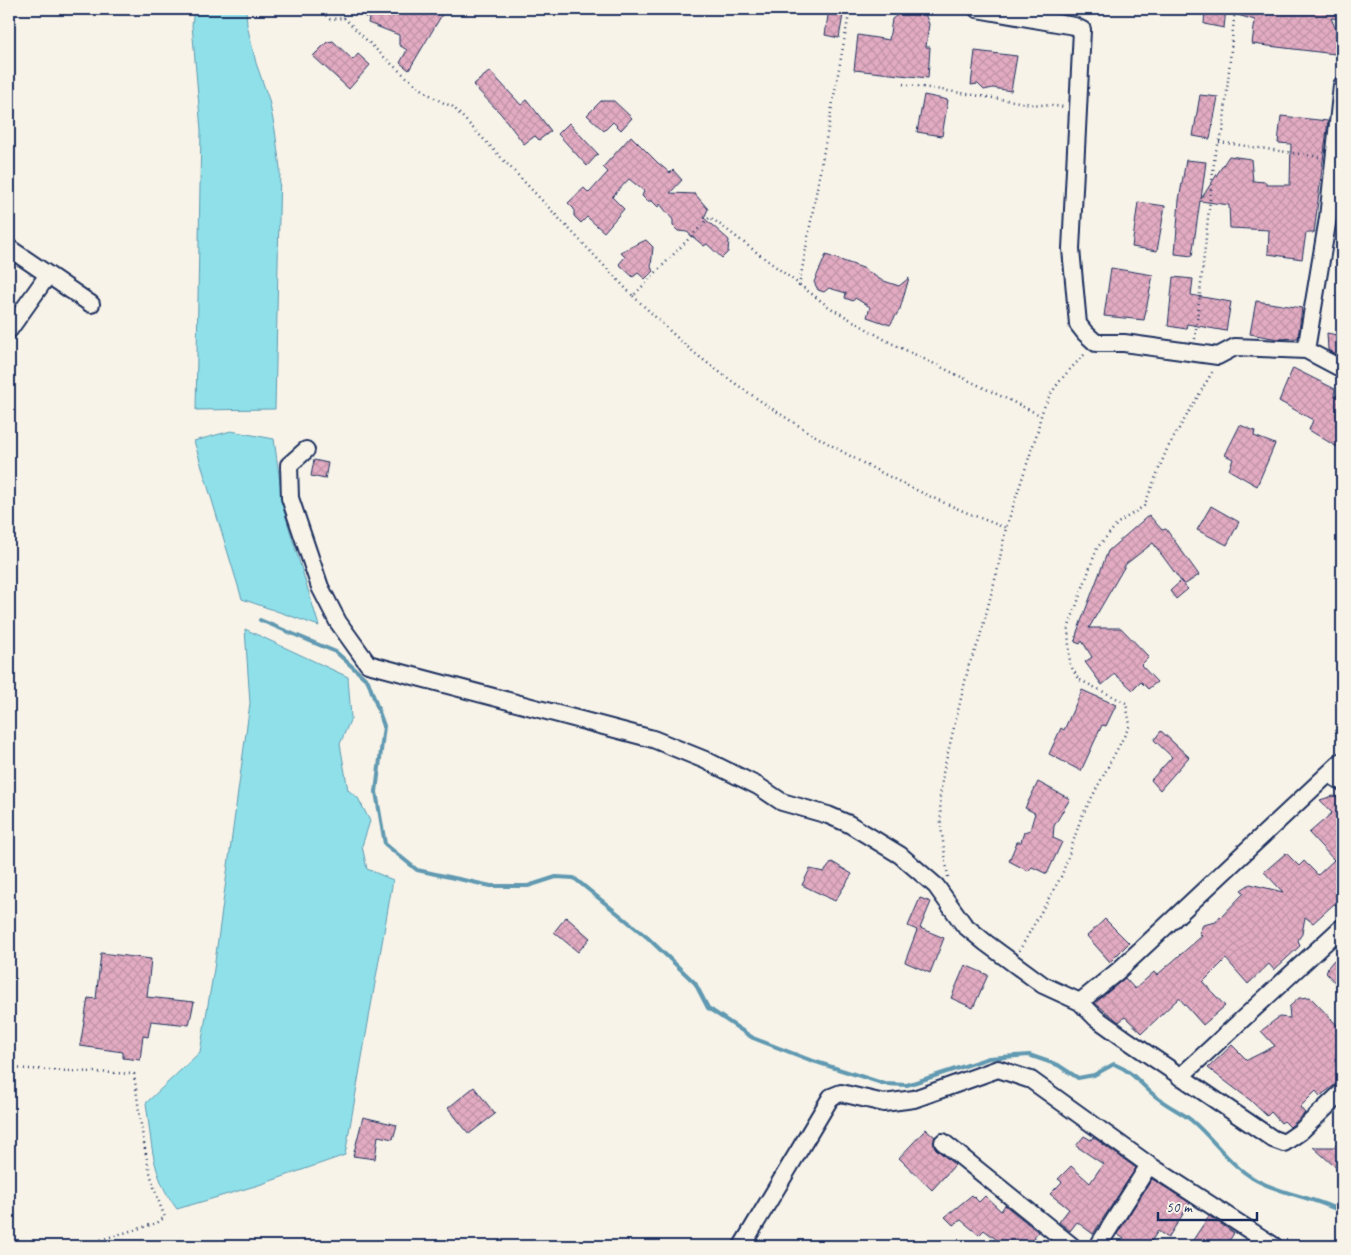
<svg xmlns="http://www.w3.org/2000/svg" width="1351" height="1255" viewBox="0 0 1351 1255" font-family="Caveat,sans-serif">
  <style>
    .water { fill: #8fe0e9; stroke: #6199b1 }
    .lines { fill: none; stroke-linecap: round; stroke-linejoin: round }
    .stream { stroke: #6199b1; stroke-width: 4 }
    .building { fill: url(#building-cross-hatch); stroke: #1b2f5e }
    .minor-casing { stroke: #1b2f5e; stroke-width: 20 }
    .path { stroke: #1b2f5e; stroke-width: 2.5; stroke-dasharray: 1 4; stroke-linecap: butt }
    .minor { stroke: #f7f3e8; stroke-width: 16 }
  </style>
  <defs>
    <pattern id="building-cross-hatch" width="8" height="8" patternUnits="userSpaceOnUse" patternTransform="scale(1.25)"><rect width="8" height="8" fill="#e2abc1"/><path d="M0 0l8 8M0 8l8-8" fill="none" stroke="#c193a8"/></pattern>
  </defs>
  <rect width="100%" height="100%" fill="#f7f3e8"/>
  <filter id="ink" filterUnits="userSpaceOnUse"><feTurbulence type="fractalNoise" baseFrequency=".02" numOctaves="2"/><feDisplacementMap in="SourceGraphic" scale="10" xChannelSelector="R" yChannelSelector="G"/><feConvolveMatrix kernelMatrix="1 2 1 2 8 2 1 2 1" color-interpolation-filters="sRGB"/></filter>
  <g filter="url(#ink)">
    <!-- water -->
    <path class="water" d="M194 9H246L247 25 256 63 269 100 275 130 280 168 275 409 196 410 201 130 192 25Z
      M231 431 274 439 284 511 319 626 242 599 194 441Z
      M245 629 348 677 351 718 340 744 348 790 358 798 370 821 362 846 367 869 393 880 345 1155 262 1184 177 1209C151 1176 152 1143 146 1103L200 1052 214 969 250 703Z"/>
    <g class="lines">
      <!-- stream -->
      <path class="stream" d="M260 620 336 652 368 681 384 726 376 792 385 844 417 870 491 886H528L556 877 574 878 648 938 695 983 708 1008 753 1038 810 1060 885 1084 907 1085 989 1058 1029 1055 1058 1065 1078 1078 1094 1075 1114 1064C1136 1073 1141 1086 1159 1099 1169 1107 1181 1112 1191 1120 1214 1139 1229 1165 1256 1180 1283 1195 1315 1197 1342 1212"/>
    </g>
    <!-- building -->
    <path class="building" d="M367 9H435L443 13 409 70 400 63 407 50 399 45V35L368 23 369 18 365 17Z
      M829 9H844L839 38 825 35Z
      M897 9H918V12L925 14 929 24 926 47H930L928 78 854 70 858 35 889 40 892 19 896 16Z
      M1205 9H1226L1224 28 1204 24Z
      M1227 9H1342V19L1331 18 1340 38V45L1335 54 1252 44 1255 20 1227 12Z
      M333 41 353 60 358 54 370 65 349 89 313 56 327 42Z
      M975 51 1017 56 1011 91 993 88 984 90 978 84 971 85Z
      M490 71 521 105 527 100 551 131 539 140 535 136 524 144 501 114 473 85Z
      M924 95 948 100 942 136 917 132Z
      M1200 95 1218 97 1210 139 1193 136Z
      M601 101H614L632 118 621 130 613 122 604 131 587 115Z
      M1281 116 1328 121 1314 233H1306L1302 259 1268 254 1269 230 1230 228 1229 205 1200 201 1192 256 1175 254 1179 200 1186 160 1206 162 1201 199 1229 156 1251 159 1253 181 1266 182V185H1290L1291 144 1278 143Z
      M569 123 598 154 587 166 558 134Z
      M631 136 658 163 670 173 673 170 682 180 670 193 695 194 708 209 704 218 729 240 728 252 722 258 707 244 704 246 687 232 678 231 673 226V220L660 204 658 207 652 201H647L642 196 644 191 629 179 612 197 624 209 604 232 587 217 581 223 574 216V209L568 203 584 188 589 193 608 172 603 167Z
      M1138 202 1165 206 1157 251 1132 247Z
      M646 240 653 247 651 267 653 271 645 279 638 273 633 277 619 264 625 257 620 252Z
      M826 255 863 268 881 280 899 286 909 278 900 309 890 325 867 317 870 307 855 298 853 301 845 298 846 293 829 288 824 292 818 290 814 282Z
      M1111 268 1153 275 1144 320 1104 316Z
      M1173 277 1193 279 1191 295 1231 302 1226 331 1187 324 1186 329 1168 326Z
      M1256 301 1302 308 1298 338 1278 339 1250 334Z
      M1327 333 1342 336V358L1328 350Z
      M1293 368 1335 389 1334 395 1342 398V438L1337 447 1309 430 1313 420 1279 401Z
      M1240 425 1255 431 1254 436 1275 444 1257 486 1229 470 1233 459 1225 455Z
      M314 460 328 463 325 479 311 476Z
      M1211 506 1239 522 1227 545 1197 530Z
      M1149 515 1162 530 1166 529 1199 575 1184 585 1188 589 1176 599 1170 591 1181 581 1183 584 1153 543 1126 564 1089 628H1121L1149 657 1141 665 1157 682 1148 689 1141 682 1133 690 1115 674 1102 685 1085 662 1092 657 1082 641 1080 644 1075 642 1077 632 1108 551Z
      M1082 690 1116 705 1106 726 1102 725 1081 771 1049 754 1061 728 1064 730Z
      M1161 731 1189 757 1160 790 1151 780 1172 757 1154 740Z
      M1038 782 1070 799 1054 826 1053 838 1062 842 1047 874 1032 867 1028 871 1009 861 1017 842H1021L1024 832 1030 830 1035 813 1025 808Z
      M1333 796 1342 798V852L1334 860 1309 833 1332 813 1320 800Z
      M1286 853 1299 866 1304 861 1318 875 1334 860 1342 871V907L1334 904 1313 923 1305 917 1302 934 1298 940 1300 946 1274 970 1269 964 1248 984 1226 959 1203 982 1225 1006 1203 1025 1179 998 1142 1033 1125 1017 1119 1022 1095 1003 1125 978 1135 989 1154 972 1157 975 1202 936 1199 933 1203 925 1216 922 1220 916 1221 917 1244 893 1241 890 1250 884 1283 892 1264 872Z
      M832 862 852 874 835 901 802 885 810 869 824 872Z
      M920 898 931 902 920 928 944 938 930 973 905 962 917 930 908 926Z
      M566 917 590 938 578 952 554 932Z
      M1105 919 1129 943 1110 962 1087 936Z
      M101 953 151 959 147 997 194 1002 189 1025 151 1021 148 1037 143 1036 140 1060 123 1058V1052L80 1046 88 998 96 999Z
      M1334 960 1342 961V990L1326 973 1328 967Z
      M965 965 988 975 973 1008 951 998Z
      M1310 997 1337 1025 1342 1020V1066L1337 1071 1342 1076V1082L1336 1084 1320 1096 1316 1091 1300 1107 1305 1113 1290 1127 1284 1121 1281 1123 1271 1112 1267 1116 1250 1100 1208 1068 1232 1045 1247 1060 1275 1046 1261 1031 1279 1017 1290 1018 1289 1007 1299 998Z
      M474 1087 495 1114 469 1134 448 1108Z
      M363 1117 397 1125 393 1139 378 1136 375 1159 353 1156Z
      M926 1129 935 1137 934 1145 936 1149 955 1165 932 1190 899 1158Z
      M1084 1136 1091 1140 1093 1137 1136 1168 1093 1234 1077 1222 1070 1231 1059 1222 1069 1209 1050 1194 1062 1182 1058 1179 1071 1166 1090 1183 1103 1164 1076 1146Z
      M1342 1140V1173L1313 1147H1334Z
      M1152 1179 1190 1203 1168 1238 1158 1231 1148 1246H1123L1127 1241 1117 1234Z
      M972 1195 979 1202 985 1196 1001 1211 1005 1205 1038 1232 1034 1237 1045 1246H1005L984 1230 979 1235 961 1220 953 1225 945 1217Z
      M1209 1216 1234 1233 1226 1246H1189Z"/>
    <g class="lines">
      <!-- minor casing -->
      <g class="minor-casing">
        <path id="minor" d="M977 9 1074 26 1082 30 1071 249 1078 324 1085 333 1096 343H1124L1218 356 1235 347 1306 350 1342 369
          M9 248 91 304
          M9 330 48 275
          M1306 350 1328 218 1342 85
          M306 450 289 465 290 498 320 587 338 622 368 664 653 739 705 760 758 786 782 802 828 815 849 824 900 855 936 886 964 925 986 943 1043 985 1080 1002
          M1342 761 1118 971 1080 1002 1096 1018 1124 1038 1273 1139 1284 1143 1300 1132 1342 1092
          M1329 774 1342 782
          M1180 1077 1342 927
          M943 1142 1072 1246
          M742 1246 831 1097 841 1093 884 1103 914 1099 998 1069 1031 1080 1149 1165 1274 1246
          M1098 1246 1149 1165"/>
      </g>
      <!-- path -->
      <path class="path" d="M318 9 330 19 344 18C369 42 421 97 452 106L633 296 710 217 829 307 889 342 1040 415
        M344 18 347 9
        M903 84 1032 104 1065 107
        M1219 142 1320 157
        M799 286 850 9
        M633 296C654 315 675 337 697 355 790 427 896 487 1006 528
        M1195 339 1215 153 1223 131 1235 9
        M948 877 941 827 940 797 943 773 969 665 979 641 998 568 1006 528 1038 430C1042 397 1064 375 1086 353
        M1019 951 1062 875 1081 818 1130 725 1126 703 1078 679 1070 664 1068 629 1097 548 1118 523 1144 506 1167 449 1214 369
        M9 1068 134 1074C141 1123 145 1172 165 1217L157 1223 80 1246"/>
      <!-- minor -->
      <use href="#minor" class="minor"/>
    </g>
  </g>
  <!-- margin -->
  <rect width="1351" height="1255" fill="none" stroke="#f7f3e8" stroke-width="30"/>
  <rect x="15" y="15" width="1321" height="1225" fill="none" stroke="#1b2f5e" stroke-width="2" filter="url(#ink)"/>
  <!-- scale -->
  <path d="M1158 1212v8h99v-8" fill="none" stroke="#1b2f5e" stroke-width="2.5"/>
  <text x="1166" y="1212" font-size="15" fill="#1b2f5e" stroke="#f7f3e8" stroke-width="4" paint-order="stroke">50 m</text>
</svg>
